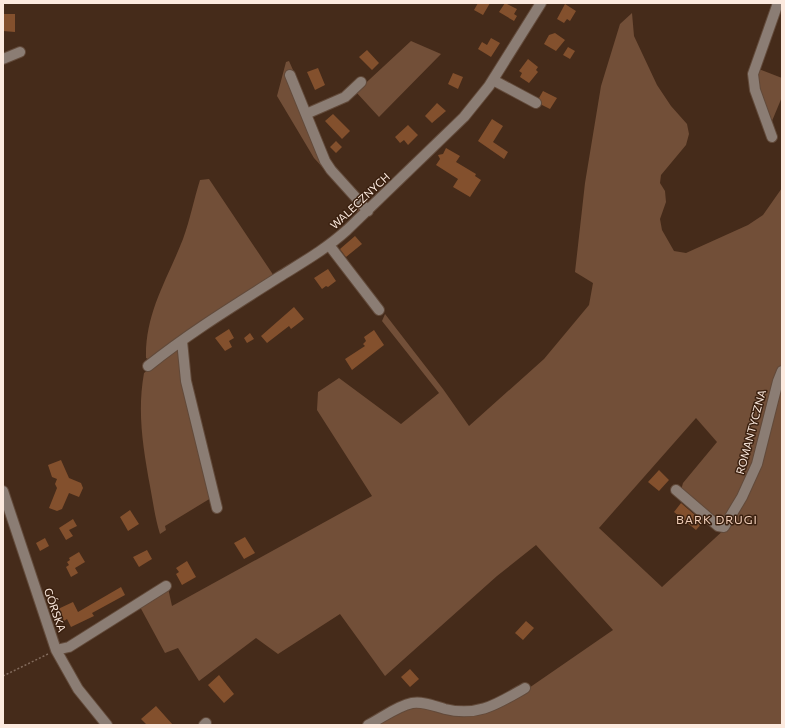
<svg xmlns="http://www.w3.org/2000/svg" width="785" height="728" viewBox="0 0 785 728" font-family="Commissioner,sans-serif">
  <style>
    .green { fill: #724f38 }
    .building { fill: #83502d }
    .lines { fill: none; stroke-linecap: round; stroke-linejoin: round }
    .minor-casing { stroke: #624a3a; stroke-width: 12 }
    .path { stroke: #836c5d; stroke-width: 1.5; stroke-dasharray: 2 2; stroke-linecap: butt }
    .minor { stroke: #8b7d74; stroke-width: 10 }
    .labels { text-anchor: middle; stroke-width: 3; stroke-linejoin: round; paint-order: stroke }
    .street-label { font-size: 11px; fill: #fceadf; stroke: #3b2110 }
    .neighbourhood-label { font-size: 12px; letter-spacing: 1px; fill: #eeccb7; stroke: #3b2110 }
  </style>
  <rect width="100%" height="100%" fill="#452b1a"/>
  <!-- green -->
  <path class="green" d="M632 13 634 36 657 85 671 106 687 124 689 134 686 145 661 175 660 183 665 191 666 202 660 219 662 230 674 251 686 253 748 225 763 215 782 188V365L777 373 754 463 747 482 722 523 681 490 683 483 717 442 696 418 599 528 662 587 727 527 745 499 782 376V725H373L410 706 426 707 449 714 526 690 613 630 536 545 497 576 385 676 340 614 278 654 256 638 199 681 178 648 165 653 139 605 168 588 172 606 372 496 317 410 318 392 339 378 401 424 439 393 382 321 385 314 443 389 469 426 544 359 589 305 593 283 575 272 585 183 601 86 620 24Z
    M411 41 441 54 379 117 356 92Z
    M289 61 293 70 288 73 323 163 359 204 361 212 327 243 150 360 146 358C145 313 167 280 183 239 190 220 194 199 200 180L209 179 274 276 326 242 358 214 353 201 314 158 277 96 286 62Z
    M756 68 782 78V97L772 121 775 129 771 127 756 90Z
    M180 345 211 498 165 526 166 530 160 534C155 518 153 502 150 486 143 447 137 412 144 373Z"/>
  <!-- building -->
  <path class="building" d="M478 3H490L483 15 474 10Z
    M505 3 517 9 514 14 517 16 514 21 499 12Z
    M565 4 576 11 570 21 567 19 564 23 557 19Z
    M3 14H15V32L3 31Z
    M555 33 565 40 556 51 544 44 549 35Z
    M491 38 500 43 491 57 478 49 482 42 487 45Z
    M568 47 575 51 570 59 563 55Z
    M367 50 379 63 372 70 359 57Z
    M528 59 538 67 536 70 538 72 529 83 520 77 522 73 519 71Z
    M318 68 325 85 315 90 307 72Z
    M453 73 463 77 458 89 448 84Z
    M543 91 557 98 550 109 542 105 539 98Z
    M437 103 446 111 432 123 425 116Z
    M333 114 350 131 342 139 325 121Z
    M492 119 503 126 493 142 508 152 504 159 478 141Z
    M408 125 418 135 408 145 404 140 400 143 395 137Z
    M336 141 342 147 336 153 330 147Z
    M446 148 460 156 456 162 476 174 475 176 481 180 470 197 453 187 458 179 436 165 440 159 438 155 443 154Z
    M355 236 362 244 346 257 340 249Z
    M328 269 336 281 328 287 326 286 322 289 314 278Z
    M294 307 304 319 291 329 289 326 267 343 261 336Z
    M229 329 234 338 229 341 232 347 225 351 215 338Z
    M374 330 384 345 352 370 345 359 365 346 363 344 366 341 364 337Z
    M250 333 254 339 247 343 244 338Z
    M61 460 69 478 81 483 83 488 79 497 69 493 62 509 57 511 49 508 57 488 55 484 57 479 52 477 48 465Z
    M659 470 669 480 659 491 648 482Z
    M681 503 703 522 696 530 674 512Z
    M130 510 139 524 128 531 120 517Z
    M73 519 77 526 69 530 73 536 66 540 59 528Z
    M245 537 255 553 244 559 234 543Z
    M45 538 49 546 40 551 36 543Z
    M147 550 152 559 139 567 133 557Z
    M79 552 85 562 75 568 78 573 71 577 66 567 69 565 67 562 70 560 69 558Z
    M187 561 196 577 182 585 176 574 179 572 176 568Z
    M121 587 125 595 92 613 94 616 71 627 67 619 64 621 58 609 73 602 78 612Z
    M526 621 534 628 523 640 515 633Z
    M410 669 419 679 410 687 401 677Z
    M219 675 234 694 224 703 208 685Z
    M156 706 173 725H147L141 719Z"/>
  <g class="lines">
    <!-- minor casing -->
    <g class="minor-casing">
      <path id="minor" d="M3 59 20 52
        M290 75 325 161 331 170 368 211
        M493 80 536 103
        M306 114 345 97 361 82
        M772 137 755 90 753 74 778 3
        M329 245 379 310
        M182 341 186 381 217 508
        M148 366C189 333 235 305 279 277 303 262 326 249 347 230L464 117 489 86 541 3
        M676 490 718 526 724 527 742 497 757 464 778 381 782 371
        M3 491 56 650 78 689 107 725
        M56 650 69 647 166 586
        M204 725 206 723
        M368 725C382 718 397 706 412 703 423 701 434 706 445 709 478 717 497 704 525 688"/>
    </g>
    <!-- path -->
    <path class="path" d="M3 676 48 654"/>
    <!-- minor -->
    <use href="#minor" class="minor"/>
  </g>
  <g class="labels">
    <!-- street labels -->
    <g class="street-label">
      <text transform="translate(360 201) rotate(-43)" y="4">WALECZNYCH</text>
      <text transform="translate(751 432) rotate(-75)" y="4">ROMANTYCZNA</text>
      <text transform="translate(55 610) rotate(71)" y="4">GÓRSKA</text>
    </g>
    <!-- neighbourhood labels -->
    <g class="neighbourhood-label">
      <text x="717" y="524">BARK DRUGI</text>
    </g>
  </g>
  <!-- border -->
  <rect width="785" height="728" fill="none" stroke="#fceadf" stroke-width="8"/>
</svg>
